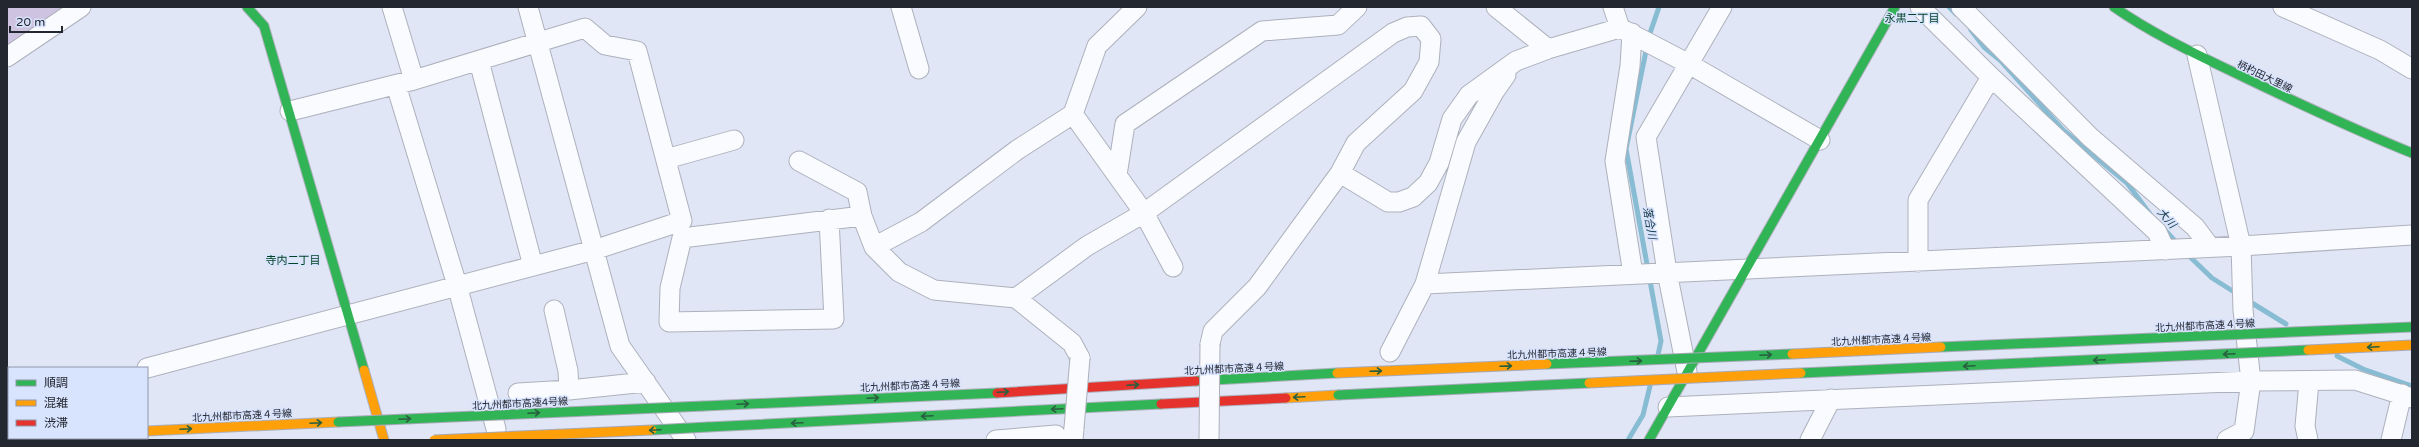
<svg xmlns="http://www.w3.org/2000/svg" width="2419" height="447" viewBox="0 0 2419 447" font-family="'Varela Round','Noto Sans JP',sans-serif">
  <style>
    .green { fill: #cec3e0 }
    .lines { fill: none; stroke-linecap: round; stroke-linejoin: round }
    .stream { stroke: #87bcd3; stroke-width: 5 }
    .street-casing { stroke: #adb1bc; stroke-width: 21 }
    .fast-casing { stroke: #adb1bc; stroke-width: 11 }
    .slow-casing { stroke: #adb1bc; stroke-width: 11 }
    .jam-casing { stroke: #adb1bc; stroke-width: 11 }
    .street { stroke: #fafbfe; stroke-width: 19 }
    .fast { stroke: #30b455; stroke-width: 9 }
    .slow { stroke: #ff9f0a; stroke-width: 9 }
    .jam { stroke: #e5322d; stroke-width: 9 }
    .street-bridge-casing { stroke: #adb1bc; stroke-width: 21; stroke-linecap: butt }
    .fast-bridge-casing { stroke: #a7a9b8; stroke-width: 11; stroke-linecap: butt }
    .slow-bridge-casing { stroke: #a7a9b8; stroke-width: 11; stroke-linecap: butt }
    .street-bridge { stroke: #fafbfe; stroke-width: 19 }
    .fast-bridge { stroke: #30b455; stroke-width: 9 }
    .slow-bridge { stroke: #ff9f0a; stroke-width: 9 }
    .oneway { stroke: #285f3f }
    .labels { text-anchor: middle; stroke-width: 3; stroke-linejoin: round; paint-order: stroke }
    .street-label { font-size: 10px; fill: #232730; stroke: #d8e3fd }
    .neighbourhood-label { font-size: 11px; fill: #024325; stroke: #d8e3fd }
    .water-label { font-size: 11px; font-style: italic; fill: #153844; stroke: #d8e3fd }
  </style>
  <rect width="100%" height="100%" fill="#e0e6f5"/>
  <!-- green -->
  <path class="green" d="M7 7H67L7 48Z"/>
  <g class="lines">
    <!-- stream -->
    <path class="stream" d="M1949 7 1956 14
      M1971 30 1984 47 2001 61 2063 130 2127 183 2150 214
      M1648 39 1659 7
      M1647 46 1626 149 1661 341 1658 355
      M2164 229 2178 244
      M2187 254 2212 278 2239 295
      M2247 300 2286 324
      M2337 356 2363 369 2412 386
      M1628 440 1643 415 1650 386"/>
    <!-- street casing -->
    <g class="street-casing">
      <path id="street" d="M392 7 414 80
        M528 7 620 346 686 440
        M901 7 919 69
        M1496 7 1548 49
        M1613 7 1620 28
        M1961 7 2090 137 2195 227 2210 247
        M2283 7 2380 50 2412 69
        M1632 33 1630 66 1615 161 1633 274
        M2197 55 2241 246 2243 310 2251 381 2244 431 2227 440
        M7 57 81 7
        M479 61 533 266
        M1991 77 2157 232 2165 250
        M396 85 457 285 496 429
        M1073 114 1144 213 1173 267
        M666 159 734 140
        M799 161 857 192 862 216
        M1340 173 1388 202H1399L1413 197 1428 183 1439 163 1452 119 1469 95 1516 61 1548 49 1620 28 1689 64 1820 140
        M1117 175 1125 124 1262 31 1338 25 1357 7
        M829 219 834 319 669 322 670 288 682 238 862 216 874 247 899 272 934 290 1016 298 1072 343 1080 358
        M874 247 921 222 1017 150 1073 114 1097 46 1137 7
        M1918 262V200L1991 77 1920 7
        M1425 284 2241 246 2412 235
        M1016 298 1087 246 1144 213 1393 33 1407 27 1421 26 1431 39 1429 62 1413 91 1356 143 1340 173 1257 287 1213 331 1210 344
        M554 310 568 371 569 390 646 382
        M1390 352 1425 284 1466 142 1494 92 1506 75
        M147 368 594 250 682 221 637 51 605 45 585 28 414 80 290 111
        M1687 372 1667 272 1646 137 1722 7
        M518 393 569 390
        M1668 407 2251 381 2355 380 2412 398
        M996 440 1056 435V440
        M1073 440 1074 428
        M1810 440 1831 399
        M2308 440 2305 426 2309 382
        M2391 440 2402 394"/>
    </g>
    <!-- fast casing -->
    <g class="fast-casing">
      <path id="fast" d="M247 7 264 26 364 370
        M2114 7C2150 32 2189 51 2229 70 2289 99 2350 128 2412 153
        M1196 381 1337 373
        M704 406 997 393
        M708 427 1161 404
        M7 434H9
        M1649 440 1895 7"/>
    </g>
    <!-- slow casing -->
    <g class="slow-casing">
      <path id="slow" d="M364 370 384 440
        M1286 398 1338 395
        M147 431 338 422"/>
    </g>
    <!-- jam casing -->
    <g class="jam-casing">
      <path id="jam" d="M997 393 1196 381
        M1161 404 1286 398"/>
    </g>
    <!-- street -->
    <use href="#street" class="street"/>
    <!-- fast -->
    <use href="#fast" class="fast"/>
    <!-- slow -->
    <use href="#slow" class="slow"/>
    <!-- jam -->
    <use href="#jam" class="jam"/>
    <!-- street-bridge casing -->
    <g class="street-bridge-casing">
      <path id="street-bridge" d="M1074 428 1080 358
        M1209 440 1210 344"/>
    </g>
    <!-- fast-bridge casing -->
    <g class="fast-bridge-casing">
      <path id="fast-bridge" d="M1941 347 2412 327
        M1547 364 1792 354
        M1801 373 2308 350
        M1338 395 1589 383
        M338 422 704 406
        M652 430 708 427"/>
    </g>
    <!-- slow-bridge casing -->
    <g class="slow-bridge-casing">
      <path id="slow-bridge" d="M2308 350 2412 345
        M1792 354 1941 347
        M1337 373 1547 364
        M1589 383 1801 373
        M434 440 652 430"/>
    </g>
    <!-- street-bridge -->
    <use href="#street-bridge" class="street-bridge"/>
    <!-- fast-bridge -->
    <use href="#fast-bridge" class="fast-bridge"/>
    <!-- slow-bridge -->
    <use href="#slow-bridge" class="slow-bridge"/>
  </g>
  <!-- one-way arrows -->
  <defs><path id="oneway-shaft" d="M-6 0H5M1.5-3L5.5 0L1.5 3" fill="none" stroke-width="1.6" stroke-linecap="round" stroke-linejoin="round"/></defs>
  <g class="oneway">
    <use href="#oneway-shaft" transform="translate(2373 347) rotate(177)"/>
    <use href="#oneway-shaft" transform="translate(2229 354) rotate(177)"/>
    <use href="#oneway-shaft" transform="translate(1766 355) rotate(-3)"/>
    <use href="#oneway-shaft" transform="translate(2099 360) rotate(177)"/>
    <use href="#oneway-shaft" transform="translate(1636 361) rotate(-2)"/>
    <use href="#oneway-shaft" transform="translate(1506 366) rotate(-2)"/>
    <use href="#oneway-shaft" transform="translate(1969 366) rotate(177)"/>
    <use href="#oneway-shaft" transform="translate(1376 371) rotate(-2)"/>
    <use href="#oneway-shaft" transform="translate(1133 385) rotate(-3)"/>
    <use href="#oneway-shaft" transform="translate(1003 392) rotate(-3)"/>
    <use href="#oneway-shaft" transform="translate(1299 397) rotate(177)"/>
    <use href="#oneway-shaft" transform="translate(873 398) rotate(-3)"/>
    <use href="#oneway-shaft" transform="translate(743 404) rotate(-3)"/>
    <use href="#oneway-shaft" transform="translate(1057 409) rotate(177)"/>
    <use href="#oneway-shaft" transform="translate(534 413) rotate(-3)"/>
    <use href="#oneway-shaft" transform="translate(927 416) rotate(177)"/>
    <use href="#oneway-shaft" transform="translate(405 419) rotate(-3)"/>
    <use href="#oneway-shaft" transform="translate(316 423) rotate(-3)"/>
    <use href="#oneway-shaft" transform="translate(797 423) rotate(177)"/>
    <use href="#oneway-shaft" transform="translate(186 429) rotate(-3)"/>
    <use href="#oneway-shaft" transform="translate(655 430) rotate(177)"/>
  </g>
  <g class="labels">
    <!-- street labels -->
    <g class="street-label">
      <text transform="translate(2265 76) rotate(26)" y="4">柄杓田大里線</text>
      <text transform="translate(2205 325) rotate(-3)" y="4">北九州都市高速４号線</text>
      <text transform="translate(1881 339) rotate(-3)" y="4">北九州都市高速４号線</text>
      <text transform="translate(1557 353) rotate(-2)" y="4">北九州都市高速４号線</text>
      <text transform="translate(1234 368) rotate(-3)" y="4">北九州都市高速４号線</text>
      <text transform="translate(910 385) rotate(-3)" y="4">北九州都市高速４号線</text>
      <text transform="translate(520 403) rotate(-3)" y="4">北九州都市高速4号線</text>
      <text transform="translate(242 415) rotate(-3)" y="4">北九州都市高速４号線</text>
    </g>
    <!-- neighbourhood labels -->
    <g class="neighbourhood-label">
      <text x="1912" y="22">永黒二丁目</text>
      <text x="293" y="264">寺内二丁目</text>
    </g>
    <!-- water labels -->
    <g class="water-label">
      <text transform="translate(2167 218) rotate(48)" y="4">大川</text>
      <text transform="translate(1650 223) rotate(80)" y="4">落合川</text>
    </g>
  </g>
  <!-- border -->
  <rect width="2419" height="447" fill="none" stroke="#232730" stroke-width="16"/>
  <!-- legend -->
  <rect x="8" y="367" width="140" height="72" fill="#d8e3fd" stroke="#9098ab"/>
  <rect x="16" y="380" width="20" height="6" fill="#30b455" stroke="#9098ab"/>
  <text x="44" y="387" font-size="12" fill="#232730">順調</text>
  <rect x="16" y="400" width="20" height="6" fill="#ff9f0a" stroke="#9098ab"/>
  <text x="44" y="407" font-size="12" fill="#232730">混雑</text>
  <rect x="16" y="420" width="20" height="6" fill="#e5322d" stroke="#9098ab"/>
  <text x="44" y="427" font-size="12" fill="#232730">渋滞</text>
  <!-- scale -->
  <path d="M10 26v6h52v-6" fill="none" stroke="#232730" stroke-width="2"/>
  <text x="16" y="26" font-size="12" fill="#232730" stroke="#d8e3fd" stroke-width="3" paint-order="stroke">20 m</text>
</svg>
